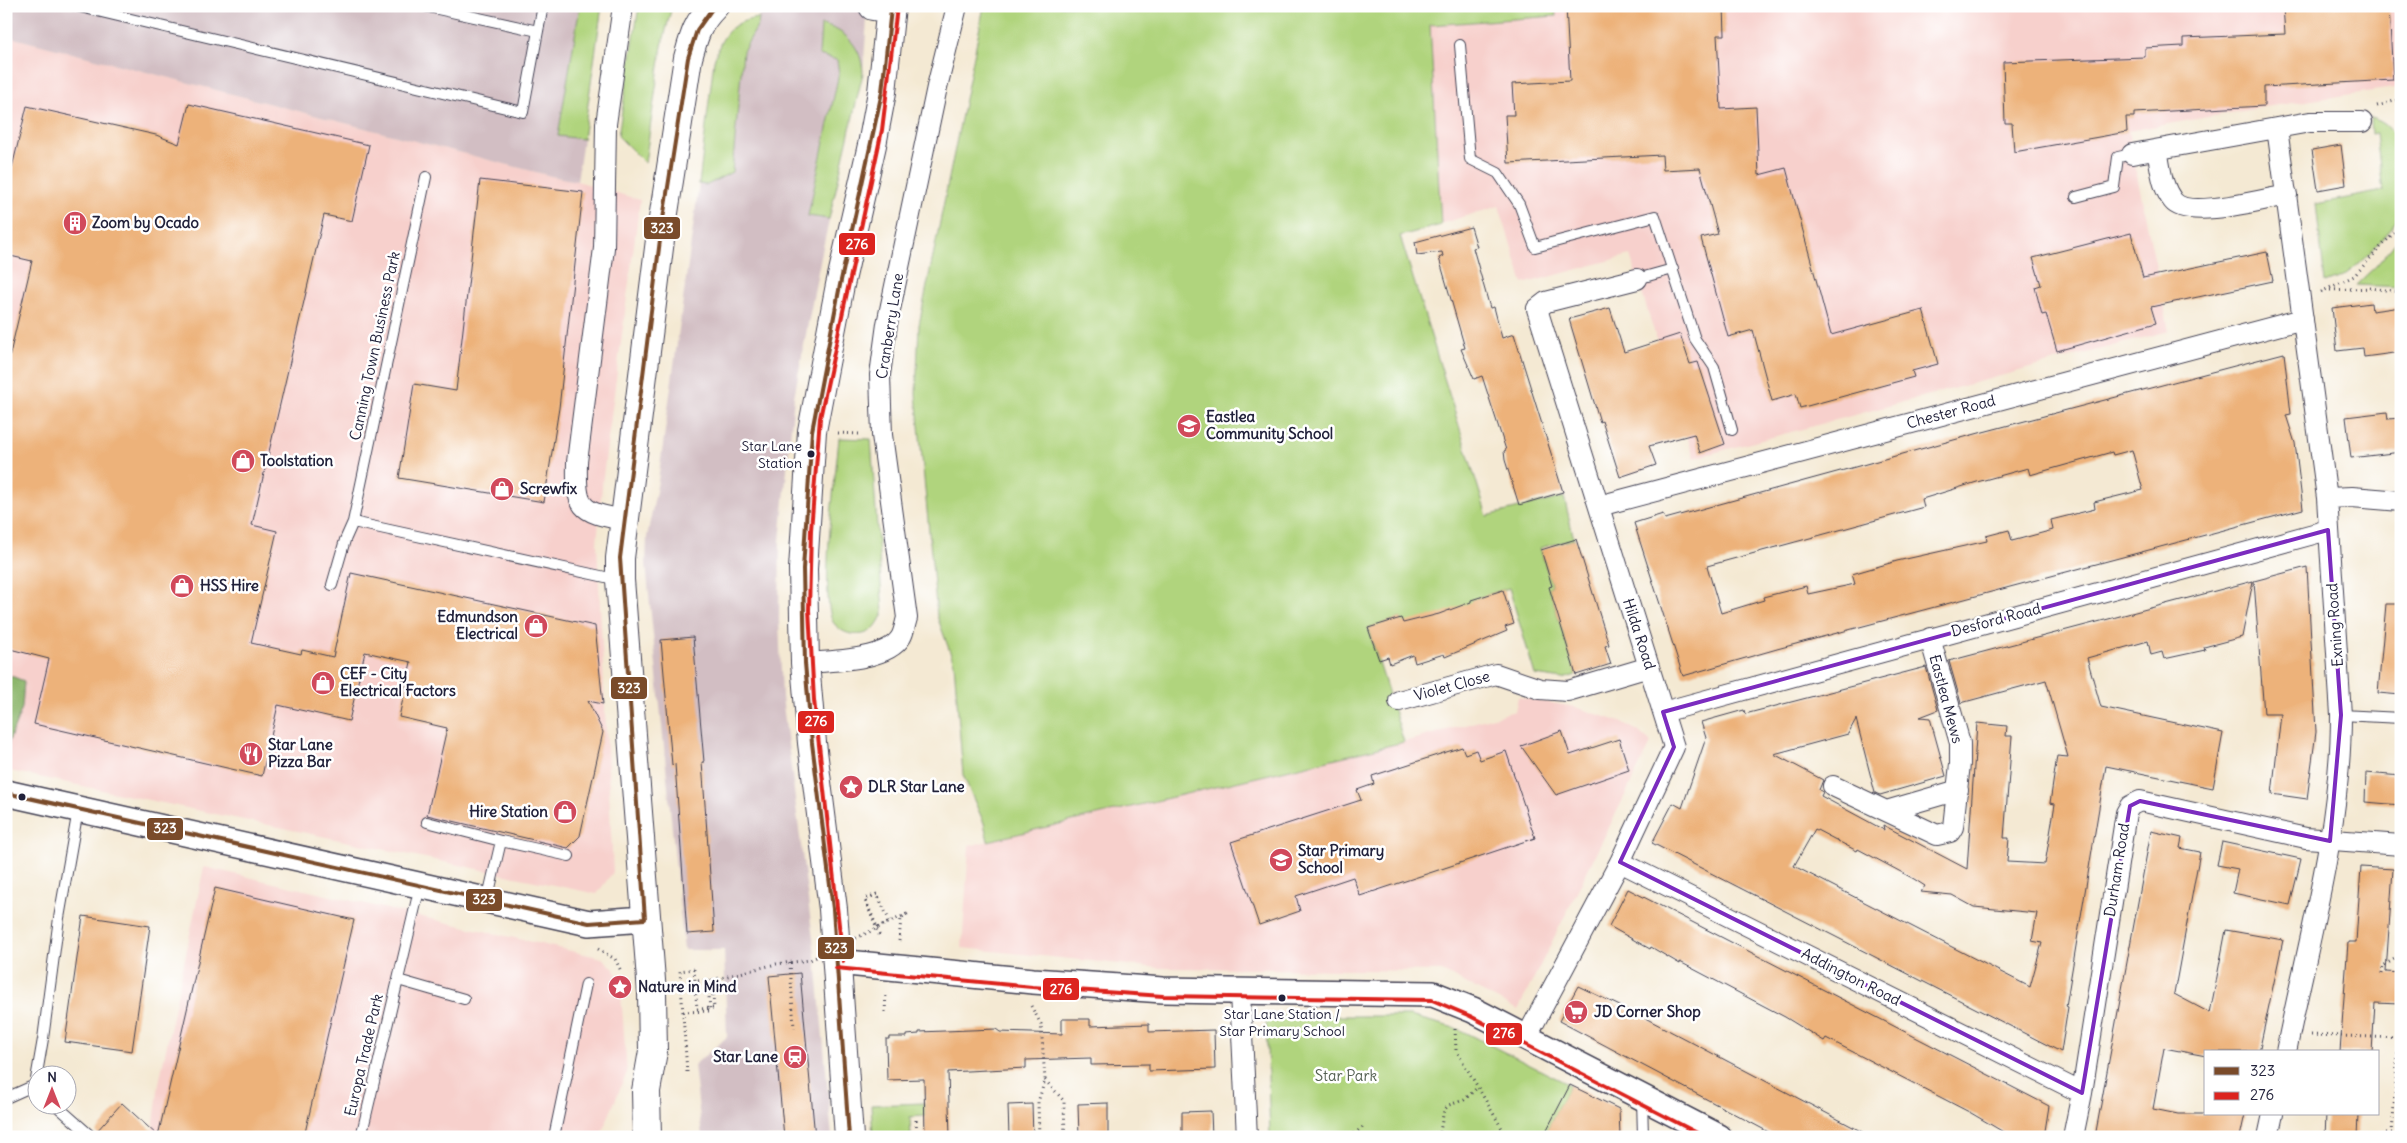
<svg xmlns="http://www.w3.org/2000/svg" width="2407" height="1143" viewBox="0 0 2407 1143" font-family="Delius,sans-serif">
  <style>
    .built { fill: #f7d0cc }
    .industrial { fill: #d2bec3 }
    .green { fill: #b0d47d; stroke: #697b5c }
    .forest { fill: #8cb66c; stroke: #576c54 }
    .building { fill: #edb27a; fill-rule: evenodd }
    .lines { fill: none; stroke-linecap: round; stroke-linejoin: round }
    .service-casing { stroke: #424052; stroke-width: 12 }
    .minor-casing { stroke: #424052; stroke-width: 22 }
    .tertiary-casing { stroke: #424052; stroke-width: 28 }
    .secondary-casing { stroke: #424052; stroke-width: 30 }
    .primary-casing { stroke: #424052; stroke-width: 30 }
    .path { stroke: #424052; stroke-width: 3; stroke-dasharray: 1 4; stroke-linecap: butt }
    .service { stroke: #fff; stroke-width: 10 }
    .minor { stroke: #fff; stroke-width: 20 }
    .tertiary { stroke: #fff; stroke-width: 25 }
    .secondary { stroke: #fff; stroke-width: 28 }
    .primary { stroke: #fff; stroke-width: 28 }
    .path-bridge { stroke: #424052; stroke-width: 3; stroke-dasharray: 1 4; stroke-linecap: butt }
    .bus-1-casing { stroke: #fff; stroke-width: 8 }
    .bus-2-casing { stroke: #fff; stroke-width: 8 }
    .bus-1 { stroke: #7a4b2a; stroke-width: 4 }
    .bus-2 { stroke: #dc241f; stroke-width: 4 }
    .marked { fill: none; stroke: #7b2cbf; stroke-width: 4; stroke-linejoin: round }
    .bus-dot { fill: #22223b; stroke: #fff; stroke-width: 2 }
    .labels { text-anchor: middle; stroke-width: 5; stroke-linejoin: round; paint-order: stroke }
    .bus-label { font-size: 14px; fill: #22223b; stroke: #fff; text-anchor: end }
    .poi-label { font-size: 15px; font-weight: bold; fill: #22223b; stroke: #fff; text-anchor: start }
    .street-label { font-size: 15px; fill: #22223b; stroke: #fff }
    .park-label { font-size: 15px; fill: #546052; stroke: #fff }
    .line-badge { stroke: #fff; stroke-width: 2 }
    .badge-label { font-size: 14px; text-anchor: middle; font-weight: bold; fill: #fff }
  </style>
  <rect width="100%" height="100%" fill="#fff"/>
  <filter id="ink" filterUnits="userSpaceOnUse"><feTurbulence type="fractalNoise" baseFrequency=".02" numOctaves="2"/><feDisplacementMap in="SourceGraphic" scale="10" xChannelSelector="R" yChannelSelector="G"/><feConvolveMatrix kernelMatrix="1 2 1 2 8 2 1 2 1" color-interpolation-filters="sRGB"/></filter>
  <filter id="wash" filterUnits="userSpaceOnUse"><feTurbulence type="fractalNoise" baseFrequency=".0096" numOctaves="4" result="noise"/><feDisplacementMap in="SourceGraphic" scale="20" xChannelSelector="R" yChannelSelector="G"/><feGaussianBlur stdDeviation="1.12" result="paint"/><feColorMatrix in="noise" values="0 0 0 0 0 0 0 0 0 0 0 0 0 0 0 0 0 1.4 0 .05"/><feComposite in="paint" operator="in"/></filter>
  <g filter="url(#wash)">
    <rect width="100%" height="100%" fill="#f4e9d3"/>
    <!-- built -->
    <path class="built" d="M984 6H2401V76L2400 87 2265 107 2128 131 2169 331 1694 458 1630 255 1523 284 1499 206 1400 236 1487 516 1564 497 1574 539 1356 592 1404 742 1515 711 1518 697 1575 707 1621 722 1638 731 1651 743 1518 1010 1442 971 1160 968 962 948 969 846 988 841 984 823 963 775 954 663 937 616 916 394 919 325Z
      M6 36 551 176 577 181 640 200 603 476 597 543 613 872 597 894 6 770Z
      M204 867 602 958 614 969 620 982 627 1072 600 1137H152L159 1083Z"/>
    <!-- industrial -->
    <path class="industrial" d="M6 6H602L577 181 551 176 6 36Z
      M760 6H868L863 73 821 256 794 397 780 542 779 619 782 697 817 970 832 1137H702L694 1065 727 1037 724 950H684L646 564 647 537 658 481 699 184 707 185 732 172 743 51 758 25Z"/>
    <!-- green -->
    <path class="green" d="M580 6H602L583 139 558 136Z
      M639 6H672L662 46 645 163 618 136Z
      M984 6H1555L1556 16 1430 25 1441 225 1400 236 1487 516 1564 497 1574 539 1540 548 1552 586 1549 587 1576 675 1563 679 1535 675 1509 588 1471 600 1472 604 1404 626 1401 618 1368 628 1404 742 988 841 984 823 963 775 954 663 937 616 916 394 919 325Z
      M759 18 758 25 743 51 732 172 707 185 699 184 714 60C722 35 731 21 759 18Z
      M821 25C846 29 862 48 863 73L829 219 808 216 839 73 837 60 819 55Z
      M2370 118C2403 125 2401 161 2401 187 2401 199 2402 210 2396 221 2386 236 2361 264 2346 274 2340 278 2332 280 2325 283L2316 204 2383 191 2376 133 2371 134Z
      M2401 236V287L2356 285 2376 266Z
      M839 438 871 439 883 613C879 622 874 632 863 634 851 636 840 632 833 622 819 596 836 473 839 438Z
      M1266 1016H1410L1458 1029 1570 1085 1543 1137H1270Z
      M924 1103 925 1116 910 1117 911 1137H873L871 1105Z"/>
    <!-- forest -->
    <path class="forest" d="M6 674 24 681 22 708 6 749Z"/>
    <g id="blocks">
      <!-- building -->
      <path class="building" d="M1566 6H1724L1725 35H1717L1721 109 1756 107 1759 175 1786 168 1831 335 1923 310 1938 364 1912 371 1914 377 1800 408 1796 394 1772 401 1753 330 1728 337 1701 238 1718 234 1700 168 1663 170 1662 155 1508 163 1505 115H1514L1512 84 1570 81Z
        M2283 6H2389L2393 80 2264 87V106L2134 113V117H2126L2127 132 2014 152 2012 123H2005L2003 62 2145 57V48L2183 46V38L2285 34Z
        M189 104 369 145 352 221 324 215 252 525 277 531 251 643 301 654 302 650 333 657 351 573 595 626 603 704 588 701 603 732 580 836 568 848 427 815 447 728 399 717 411 662 365 652 349 721 278 705 262 776 34 724 49 659 6 648V371L32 261 6 255V192L27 106 156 135 179 144Z
        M2341 145 2346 185 2318 190 2312 150Z
        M480 180 583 192 559 408 544 502 399 478 414 384 456 391Z
        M1471 227 1477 247 1473 248 1490 308 1494 307 1502 338 1514 334 1563 492 1519 505 1505 460 1504 451 1506 450 1482 376 1474 379 1461 349 1465 348 1439 258 1443 256 1442 252 1417 255 1415 242Z
        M2131 233 2143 278 2267 252 2273 281 2151 307 2156 323 2057 351 2046 314 2042 315 2035 287 2041 285 2033 258Z
        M2371 303 2372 311 2401 307V352L2364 357 2363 348 2337 351 2332 308Z
        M1610 308 1624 352 1680 334 1690 364 1698 362 1725 444 1700 453 1694 434 1649 446 1656 465 1620 477 1602 421 1600 422 1569 319Z
        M2284 353 2291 414 2286 415 2295 443 2303 509 1777 649 1683 676 1634 523 1663 514 1665 519 1983 432ZM2132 450 2143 490 2094 502 2095 509 2051 520 2053 530 2012 541 2009 530 1986 536 1987 541 1897 561 1852 574 1855 584 1808 594 1806 586 1763 597 1764 600 1721 613 1707 566 1913 510 1924 507 1922 499 1977 482 2028 468 2030 475 2112 452 2113 455Z
        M2387 412 2388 419 2401 418V452L2351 458 2346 417Z
        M1576 539 1609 645 1605 646 1611 664 1576 675 1549 587 1552 586 1541 550Z
        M2307 567 2316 732 2307 799 2272 794 2281 714H2264L2254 581Z
        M2253 581 2242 637 2204 647 2205 650 2164 659 2162 652 2151 655 2148 641 2087 658 2101 707 2223 733 2213 788 2106 766 2066 1006 2068 1007 2061 1052 1652 843 1673 803 1682 808 1706 738 1701 722 1744 710 1745 714 1926 667 1938 710 1920 717 1930 718 1946 776 1880 795 1875 793 1856 719 1848 734 1774 754 1823 780 1819 790 1823 792 1821 796 1884 830 1883 825 1967 869 1977 723 2007 726 2006 736H2012L2004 838H2009L2007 862 2045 864 2055 804 2050 803 2057 756 2068 757 2046 680 1961 703 1949 661ZM1815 829 1857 851 1858 849 1914 879 1925 886 1921 892 1952 895 1974 907 2037 913 2032 941 2042 943 2030 987 1794 866Z
        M1503 590 1514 624 1505 627 1507 631 1445 657 1444 654 1415 663 1413 655 1390 664 1388 657 1379 660 1368 628 1401 618 1403 623 1439 614 1471 602V600Z
        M2386 604H2401V695L2378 693Z
        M693 637 704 762H702L714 932 687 934 675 764 672 765 661 640Z
        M1562 731 1570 755 1619 739 1629 770 1556 795 1521 746Z
        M1462 747 1465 754 1476 750 1480 760 1506 751 1535 838 1360 896 1353 877 1296 896 1300 911 1259 925 1231 842 1361 800 1357 790 1374 784 1372 776Z
        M2366 773 2401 776V805L2365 802Z
        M2151 831 2182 838 2180 848 2200 852 2174 994 2210 1013 2226 930 2283 940 2259 1052H2206V1056L2164 1048 2153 1109 2178 1114H2245L2240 1137H2095Z
        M2222 842 2301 859 2290 905 2233 893 2238 869 2217 865Z
        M2361 867 2393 869 2386 972 2401 973V1004L2375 1003 2372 1052H2340L2348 942H2356Z
        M215 888 354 920 304 1137H99L96 1132 122 1103 158 1136Z
        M1628 889 2049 1106 2044 1137H2012L1971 1113 1826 1038 1824 1041 1785 1017 1680 962V964L1651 947 1650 949 1609 926Z
        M83 916 150 926 132 1051 65 1042Z
        M800 973 815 1137H784L769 976Z
        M1578 986 1647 1019 1872 1137H1778L1559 1021Z
        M1062 1019H1090V1026L1149 1024V1032L1214 1030 1215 1069 1149 1071V1064L1091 1065V1058L1026 1060V1068L948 1072 950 1137H925L924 1079 887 1080 886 1039H889V1037H906V1035L919 1034V1032L996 1029 1000 1032 1062 1034Z
        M1570 1085 1619 1109 1620 1137H1543Z
        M1108 1103V1137H1079L1078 1104Z
        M1032 1104 1033 1137H1009L1008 1105Z
        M1211 1111 1212 1137H1182V1112Z
        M2326 1114H2358L2357 1137H2325Z"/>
    </g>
  </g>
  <g filter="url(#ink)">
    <use href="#blocks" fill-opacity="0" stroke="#424052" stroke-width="1"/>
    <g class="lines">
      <!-- service casing -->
      <g class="service-casing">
        <path id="service" d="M76 6 523 112 538 31
          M424 6 538 31 543 6
          M1460 45 1470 159 1498 173 1519 204 1535 247 1655 216 1695 339 1714 367 1732 430
          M426 177 353 522 619 580
          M2076 197 2114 187 2118 157 2132 154
          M1637 279 1673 269
          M332 585 345 540 353 522
          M2341 715 2401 718
          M427 822 501 841
          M487 901 501 841 569 856
          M398 980 464 999
          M38 1088 35 1085 43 1039 59 918 78 810
          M6 1098 35 1085
          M1642 1098 1643 1137
          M57 1106 92 1137
          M361 1137 420 886
          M554 1137 586 984"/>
      </g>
      <!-- minor casing -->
      <g class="minor-casing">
        <path id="minor" d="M623 6 606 124 604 248 577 462C576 508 579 512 624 520
          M2277 128 2327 498 2341 715C2341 829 2308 941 2286 1052
          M2157 150C2161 168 2161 186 2173 201 2188 220 2264 199 2287 195
          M2132 154 2310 122H2362
          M2327 498 2352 497 2401 501
          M1599 506 2303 319
          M805 663C829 661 887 661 901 637 904 632 905 624 907 618L882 435 880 375 887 324 937 87 957 6
          M1399 701 1496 674 1540 689 1568 691 1649 667
          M1663 712 2328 530
          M1833 786 1937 835 1950 832 1953 827 1960 764V743L1930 638
          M1886 811 1958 790
          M1620 862 2082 1093
          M1240 993 1247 1137
          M1526 1038 1620 862 1674 747 1537 309 1546 302 1637 279
          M2073 1137 2082 1093 2126 813 2130 806 2140 801 2306 838 2401 845
          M2268 1137 2273 1114"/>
      </g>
      <!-- tertiary casing -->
      <g class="tertiary-casing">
        <path id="tertiary" d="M6 793 589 923 645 919
          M837 962 1033 981 1163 990 1433 994 1473 1010 1719 1137"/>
      </g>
      <!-- secondary casing -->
      <g class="secondary-casing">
        <path id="secondary" d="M873 6 891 9
          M647 1137 646 1091 653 1051 652 993 620 580V558L661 232 688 58C694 36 697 23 714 6"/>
      </g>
      <!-- primary casing -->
      <g class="primary-casing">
        <path id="primary" d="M849 1137 833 909 812 743 805 663 803 569 812 431 840 285 872 145 882 92 891 6"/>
      </g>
      <!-- path -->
      <path class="path" d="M2377 106 2401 99
        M2330 290 2370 288 2401 292
        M2321 292 2354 276 2401 225
        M838 433 859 434
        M877 927 890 922 877 894 865 900 880 937
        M899 941 901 918 909 913
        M598 949 615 959 621 971
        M790 963 794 1028
        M2382 974 2383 966 2401 955
        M712 980 714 1008
        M1031 1006 1041 1024 1045 1080 1038 1102 1039 1137
        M683 1012 710 1011 708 982 695 983 697 1009
        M885 1012 886 993
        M1455 1029 1456 1050 1507 1137
        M2311 1035 2401 1038
        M687 1072 680 971 694 969
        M1045 1080 1064 1101 1065 1137
        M916 1120 917 1137
        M1350 1137 1363 1127
        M1439 1137 1444 1110 1449 1105 1464 1100 1478 1087
        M2385 1137V1133H2392L2399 1038"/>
      <!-- service -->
      <use href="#service" class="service"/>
      <!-- minor -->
      <use href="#minor" class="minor"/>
      <!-- tertiary -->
      <use href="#tertiary" class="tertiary"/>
      <!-- secondary -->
      <use href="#secondary" class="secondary"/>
      <!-- primary -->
      <use href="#primary" class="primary"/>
      <!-- path-bridge -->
      <path class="path-bridge" d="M877 894 865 899 877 927
        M694 969 695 981 712 980 776 964 810 960 909 913
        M697 1009 714 1008"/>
      <!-- bus-1 casing -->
      <g class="bus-1-casing">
        <path id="bus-1" d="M6 793 589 923 645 919
          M645 919 620 558 661 232 688 58 697 30 714 6
          M849 1137 833 909 812 743 805 663 803 569 812 431 840 285 882 92 891 9"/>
      </g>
      <!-- bus-2 casing -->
      <g class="bus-2-casing">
        <path id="bus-2" d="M843 961 814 700 809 610 811 530 820 418 882 130 897 7
          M836 968 1032 987 1163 996 1432 1000 1470 1016 1705 1137"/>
      </g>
      <!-- bus-1 -->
      <use href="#bus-1" class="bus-1"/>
      <!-- bus-2 -->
      <use href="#bus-2" class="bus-2"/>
    </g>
  </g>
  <!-- marked area -->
  <path class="marked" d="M2328 530 2341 715 2330 841 2140 801 2130 806 2082 1093 1620 862 1674 747 1663 712Z"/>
  <!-- icons -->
  <defs>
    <g id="building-disc" transform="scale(1.25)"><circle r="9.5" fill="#d1495b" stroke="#fff"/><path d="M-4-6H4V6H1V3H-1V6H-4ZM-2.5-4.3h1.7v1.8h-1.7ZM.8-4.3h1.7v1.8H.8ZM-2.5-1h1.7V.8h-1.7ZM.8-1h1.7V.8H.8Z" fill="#fff"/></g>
    <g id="school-disc" transform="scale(1.25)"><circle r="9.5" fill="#d1495b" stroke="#fff"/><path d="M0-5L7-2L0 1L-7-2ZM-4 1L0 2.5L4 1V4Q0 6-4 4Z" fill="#fff"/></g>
    <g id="shop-disc" transform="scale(1.25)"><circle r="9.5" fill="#d1495b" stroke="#fff"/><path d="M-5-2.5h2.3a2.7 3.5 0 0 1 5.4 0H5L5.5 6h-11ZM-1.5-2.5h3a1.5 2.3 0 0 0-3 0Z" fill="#fff"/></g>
    <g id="restaurant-disc" transform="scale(1.25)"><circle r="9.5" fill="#d1495b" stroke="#fff"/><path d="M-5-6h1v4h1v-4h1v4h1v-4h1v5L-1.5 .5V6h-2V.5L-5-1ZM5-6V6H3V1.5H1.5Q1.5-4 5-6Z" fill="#fff"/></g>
    <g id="sight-disc" transform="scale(1.25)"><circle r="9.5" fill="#d1495b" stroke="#fff"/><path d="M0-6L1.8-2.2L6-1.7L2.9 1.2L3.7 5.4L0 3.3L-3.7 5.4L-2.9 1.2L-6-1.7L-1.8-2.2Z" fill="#fff"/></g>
    <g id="supermarket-disc" transform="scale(1.25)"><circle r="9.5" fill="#d1495b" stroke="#fff"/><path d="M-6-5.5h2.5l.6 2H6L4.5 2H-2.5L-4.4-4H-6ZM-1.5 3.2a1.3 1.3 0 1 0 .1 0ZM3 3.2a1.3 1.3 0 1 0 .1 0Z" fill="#fff"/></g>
    <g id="station-disc" transform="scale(1.25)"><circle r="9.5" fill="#d1495b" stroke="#fff"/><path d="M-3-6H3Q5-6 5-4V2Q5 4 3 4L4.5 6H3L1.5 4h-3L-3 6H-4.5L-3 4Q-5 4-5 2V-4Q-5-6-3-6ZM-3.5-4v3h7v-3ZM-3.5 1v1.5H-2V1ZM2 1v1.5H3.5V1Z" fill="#fff"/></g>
  </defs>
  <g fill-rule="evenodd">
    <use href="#building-disc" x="75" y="223"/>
    <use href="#school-disc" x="1189" y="426"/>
    <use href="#shop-disc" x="243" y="461"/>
    <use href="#shop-disc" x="502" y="489"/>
    <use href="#shop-disc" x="182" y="586"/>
    <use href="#shop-disc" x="536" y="626"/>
    <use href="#shop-disc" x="323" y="683"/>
    <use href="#restaurant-disc" x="251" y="754"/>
    <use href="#sight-disc" x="851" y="787"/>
    <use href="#shop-disc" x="565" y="812"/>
    <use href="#school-disc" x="1281" y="860"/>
    <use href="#sight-disc" x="620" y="987"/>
    <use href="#supermarket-disc" x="1576" y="1012"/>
    <use href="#station-disc" x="795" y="1057"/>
  </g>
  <!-- markers -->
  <g class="bus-dot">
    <circle cx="811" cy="454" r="4.5"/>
    <circle cx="22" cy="797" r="4.5"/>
    <circle cx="1282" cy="998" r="4.5"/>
  </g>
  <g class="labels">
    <!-- bus labels -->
    <g class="bus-label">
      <text x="802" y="451">Star Lane<tspan x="802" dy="17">Station</tspan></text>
      <text x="1282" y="1019" text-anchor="middle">Star Lane Station /<tspan x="1282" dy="17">Star Primary School</tspan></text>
    </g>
    <!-- poi labels -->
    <g class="poi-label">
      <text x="92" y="228">Zoom by Ocado</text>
      <text x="1206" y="422">Eastlea<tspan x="1206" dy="17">Community School</tspan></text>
      <text x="260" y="466">Toolstation</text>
      <text x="520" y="494">Screwfix</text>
      <text x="200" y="591">HSS Hire</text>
      <text x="518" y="622" text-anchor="end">Edmundson<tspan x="518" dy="17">Electrical</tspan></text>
      <text x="340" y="679">CEF - City<tspan x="340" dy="17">Electrical Factors</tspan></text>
      <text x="268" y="750">Star Lane<tspan x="268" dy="17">Pizza Bar</tspan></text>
      <text x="868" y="792">DLR Star Lane</text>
      <text x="548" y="817" text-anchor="end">Hire Station</text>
      <text x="1298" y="856">Star Primary<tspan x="1298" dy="17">School</tspan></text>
      <text x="638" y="992">Nature in Mind</text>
      <text x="1594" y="1017">JD Corner Shop</text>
      <text x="778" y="1062" text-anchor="end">Star Lane</text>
    </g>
    <!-- street labels -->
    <g class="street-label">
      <text transform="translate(890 326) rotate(-81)" y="5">Cranberry Lane</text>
      <text transform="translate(375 346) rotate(-78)" y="5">Canning Town Business Park</text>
      <text transform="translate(1951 412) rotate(-15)" y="5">Chester Road</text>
      <text transform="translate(1996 620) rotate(-15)" y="5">Desford Road</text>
      <text transform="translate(2335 625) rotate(-94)" y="5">Exning Road</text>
      <text transform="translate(1639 634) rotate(72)" y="5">Hilda Road</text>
      <text transform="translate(1452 686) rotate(-15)" y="5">Violet Close</text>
      <text transform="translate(1946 699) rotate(75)" y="5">Eastlea Mews</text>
      <text transform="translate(2117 870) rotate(-81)" y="5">Durham Road</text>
      <text transform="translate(1851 977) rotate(27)" y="5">Addington Road</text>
      <text transform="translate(364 1055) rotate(-77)" y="5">Europa Trade Park</text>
    </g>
    <!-- park labels -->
    <g class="park-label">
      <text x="1346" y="1081">Star Park</text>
    </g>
  </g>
  <g class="line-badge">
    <rect x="643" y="216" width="38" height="24" rx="5" fill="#7a4b2a"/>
    <rect x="838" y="232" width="38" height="24" rx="5" fill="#dc241f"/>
    <rect x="610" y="676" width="38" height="24" rx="5" fill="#7a4b2a"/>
    <rect x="797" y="710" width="38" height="24" rx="5" fill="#dc241f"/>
    <rect x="146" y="817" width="38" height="24" rx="5" fill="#7a4b2a"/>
    <rect x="465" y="888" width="38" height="24" rx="5" fill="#7a4b2a"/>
    <rect x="817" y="936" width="38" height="24" rx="5" fill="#7a4b2a"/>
    <rect x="1042" y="977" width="38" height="24" rx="5" fill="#dc241f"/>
    <rect x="1485" y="1022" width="38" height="24" rx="5" fill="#dc241f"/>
  </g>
  <g class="badge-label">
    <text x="662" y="233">323</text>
    <text x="857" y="249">276</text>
    <text x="629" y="693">323</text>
    <text x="816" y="726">276</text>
    <text x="165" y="833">323</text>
    <text x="484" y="904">323</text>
    <text x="836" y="953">323</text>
    <text x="1061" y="994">276</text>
    <text x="1504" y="1038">276</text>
  </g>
  <!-- margin -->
  <rect width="2407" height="1143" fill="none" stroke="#fff" stroke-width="25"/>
  <!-- legend -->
  <rect x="2204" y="1050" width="175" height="65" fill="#ffffff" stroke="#a7a7b1"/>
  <rect x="2214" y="1067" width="25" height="8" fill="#7a4b2a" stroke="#a7a7b1"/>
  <text x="2250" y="1076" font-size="15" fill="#22223b">323</text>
  <rect x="2214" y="1092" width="25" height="8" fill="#dc241f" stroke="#a7a7b1"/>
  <text x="2250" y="1100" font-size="15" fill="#22223b">276</text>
  <!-- north arrow -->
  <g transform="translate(52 1090)"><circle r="24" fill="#ffffff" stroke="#a7a7b1"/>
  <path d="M0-4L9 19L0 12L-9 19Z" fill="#d1495b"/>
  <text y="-8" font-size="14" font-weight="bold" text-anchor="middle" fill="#22223b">N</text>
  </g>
</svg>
